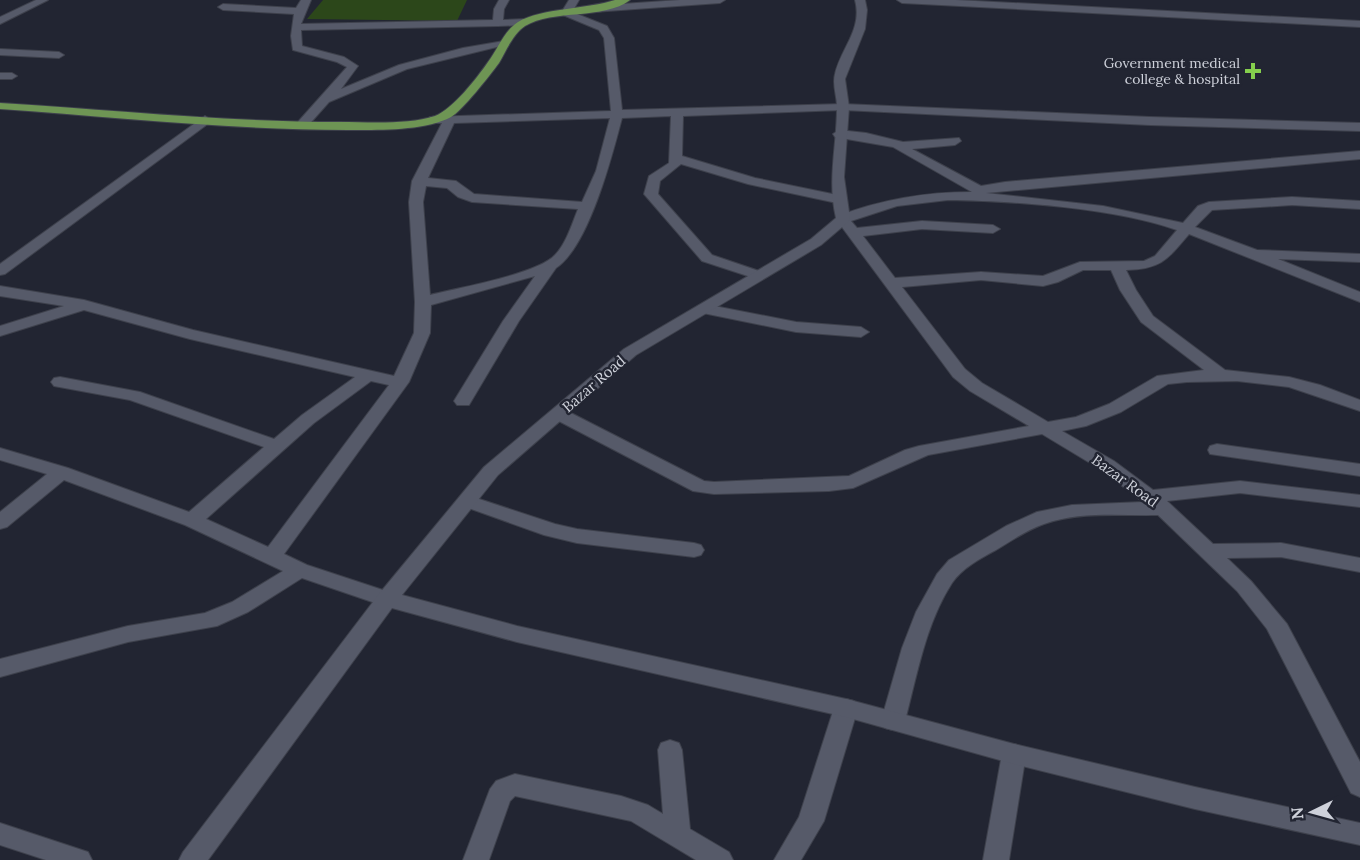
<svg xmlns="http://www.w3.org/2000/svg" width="1360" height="860" viewBox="0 0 1360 860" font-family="Lora,serif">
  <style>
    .green { fill: #2c471a }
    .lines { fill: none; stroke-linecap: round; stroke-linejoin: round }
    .street-casing { stroke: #3e414c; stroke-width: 2 }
    .secondary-casing { stroke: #3e414c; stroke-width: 2 }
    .highway-casing { stroke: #3e414c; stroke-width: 2 }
    .street { fill: #565a69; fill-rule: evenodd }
    .secondary { fill: #565a69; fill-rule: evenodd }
    .highway { fill: #6e9554; fill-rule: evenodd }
    .poi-dot { fill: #85cf4d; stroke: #222532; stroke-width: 2 }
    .labels { text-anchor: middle; stroke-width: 5; stroke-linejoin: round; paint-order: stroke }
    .far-poi-label { font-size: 14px; fill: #ced1da; stroke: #222532; text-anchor: end }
    .street-label { font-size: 15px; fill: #ced1da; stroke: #222532 }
  </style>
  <rect width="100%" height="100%" fill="#222532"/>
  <!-- green -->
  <path class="green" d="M323 0H467L457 21 307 19Z"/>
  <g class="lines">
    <!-- street casing -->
    <g class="street-casing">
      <path id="street" d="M36 0H48L0 24V17Z
        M301 0H311L301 24 493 20 494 9 499 0H509L504 9 503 20 526 19 531 22 526 25 498 26 301 30 302 46 344 57 358 66 341 89 399 65 463 48 504 41 509 44 407 69 329 102 305 129H297V123L347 67 337 62 293 50 291 36 294 14 223 10 218 7 223 4 296 8Z
        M569 0H579L572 12 607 26 614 38 622 110 843 104 1150 117 1360 123V131L1150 125 843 110 683 116 682 156 755 178 842 196 844 199 837 203 748 184 681 164 660 181 658 194 712 255 765 273 767 276 760 280 702 261 644 194 649 176 669 163 671 116 622 118C612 156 589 246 556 268L519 321 469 405H457L454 401 503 321 535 276 431 305 430 333 409 382 284 554 307 565 395 594 398 599 395 604 387 607 302 578 248 612 217 626 128 642 0 677V659L128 626 205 613 232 602 283 571 185 525 64 480 7 527 0 529V512L47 474 0 460V448L68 468 189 512 264 447 130 400 54 386 51 382 54 378 60 377 140 392 274 439 302 415 355 377 190 339 84 310 0 336V326L64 306 0 296V286L84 300 193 330 394 376 414 333 415 302 409 202 412 181 442 123H430V117L611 111 604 38 599 30 563 15 561 13ZM610 118 596 171 582 202 474 194 456 181 428 178 454 123ZM426 186 447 188 458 197 472 202 578 209C572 224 566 244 555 255 538 274 457 288 430 295L423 202ZM371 381 389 385 268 547 206 519 314 423Z
        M680 0H725L720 3 593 12 588 9 593 6Z
        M897 0H956L1360 21V27L902 3Z
        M0 49 59 52 64 55 59 58 0 55Z
        M0 73H12L17 76 12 79H0Z
        M205 116 211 120 209 123 5 274 0 275V264Z
        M839 130 866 133 903 142 959 138 961 141 955 145 912 149 981 186 1005 182 1360 151V159L986 193 1103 206 1183 223 1198 206 1209 202 1292 197 1360 201V209L1292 205 1212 210 1195 227 1257 250 1360 254V262L1278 259 1360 292V302L1189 234C1167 260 1161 269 1126 270L1136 290 1153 316 1225 370 1289 377 1320 385 1360 400V411L1289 387 1237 381 1187 382 1168 384 1121 412 1086 426 1062 431 1114 461 1153 490 1240 481 1360 495V507L1240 493 1167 501 1213 544 1281 543 1360 558V572L1281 557 1227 558 1251 581 1287 624 1360 762V797L1351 793 1267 629 1237 591 1158 515C1121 516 1080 511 1044 524 1027 530 1012 540 996 550 981 558 962 568 952 583 926 623 917 675 905 721L901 728 893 730 885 728 881 721 902 648 916 612 937 574 949 560 1006 526 1037 512 1072 505 1143 502 1100 469 1042 434 928 455 853 488 829 491 714 494 693 491 553 418 550 414 553 410H565L704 481 714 482 849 476 905 450 919 446 1029 426 970 391 953 377 836 219 838 216C883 199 925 192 972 192L893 147 835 137 833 134ZM948 200C1016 201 1113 208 1177 230L1155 256 1144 261 1080 262 1043 276 981 272 895 278 863 236 922 229 993 233 1000 229 993 225 922 221 857 228 851 221 897 206ZM1083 270H1111L1120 290 1141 322 1204 370 1157 376 1109 404 1076 417 1048 422 982 383 965 369 902 287 981 280 1043 286 1058 282Z
        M704 304 796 322 861 327 869 332 861 337 796 332 698 312 696 309 698 306Z
        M1217 444 1360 464V476L1210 454 1208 450 1210 446Z
        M467 495 555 524 577 529 694 543 701 545 704 550 701 555 694 557 577 543 544 535 460 505 457 501 460 497Z
        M846 699 854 701 858 708 824 821 801 860H774L799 817 834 708 838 701Z
        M670 740 679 743 682 750 690 829 729 852 733 860H696L631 821 515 796 510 801 489 860H463L490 789 496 781 515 774 621 796 648 805 663 814 658 750 661 743Z
        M1014 744 1023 747 1026 754 1009 860H983L1002 754 1005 747Z
        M0 823 88 852 92 860H46L0 845Z"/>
    </g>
    <!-- secondary casing -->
    <g class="secondary-casing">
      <path id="secondary" d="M855 0H865L867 10 865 29 845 79 849 107 844 177 850 219 848 222 821 245 636 355 498 475 402 595 517 626 846 699 1014 744 1195 787 1360 823V845L1195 809 1014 764 846 717 517 642 392 608 208 860H179L183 852 379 594 484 467 624 349 811 239 836 218C827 180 837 145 837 107 837 96 832 85 835 74 841 48 863 29 855 0Z"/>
    </g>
    <!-- highway casing -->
    <g class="highway-casing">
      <path id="highway" d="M615 0H630C604 20 553 9 525 26 513 34 506 51 499 63 491 74 462 111 451 117 425 131 378 130 348 130 232 130 116 117 0 109V103C113 110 227 122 340 122 368 122 408 125 435 116 453 109 477 78 488 62 498 49 504 31 518 22 541 8 588 9 615 0Z"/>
    </g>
    <!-- street -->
    <use href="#street" class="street"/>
    <!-- secondary -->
    <use href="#secondary" class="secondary"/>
    <!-- highway -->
    <use href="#highway" class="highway"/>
  </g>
  <!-- markers -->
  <path class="poi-dot" d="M1250 62h6v6h6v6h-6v6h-6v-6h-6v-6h6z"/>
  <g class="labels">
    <!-- far-poi labels -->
    <g class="far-poi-label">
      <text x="1240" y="68">Government medical<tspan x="1240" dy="16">college &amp; hospital</tspan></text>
    </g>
    <!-- street labels -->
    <g class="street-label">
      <text transform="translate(594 384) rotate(-41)" y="5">Bazar Road</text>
      <text transform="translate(1125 481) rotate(36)" y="5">Bazar Road</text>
    </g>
  </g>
  <!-- north arrow -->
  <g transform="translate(1312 812) rotate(265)" stroke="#222532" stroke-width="4.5" paint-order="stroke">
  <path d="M0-4.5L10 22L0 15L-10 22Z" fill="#ced1da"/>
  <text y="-9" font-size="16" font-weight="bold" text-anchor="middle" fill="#ced1da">N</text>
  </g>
</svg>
